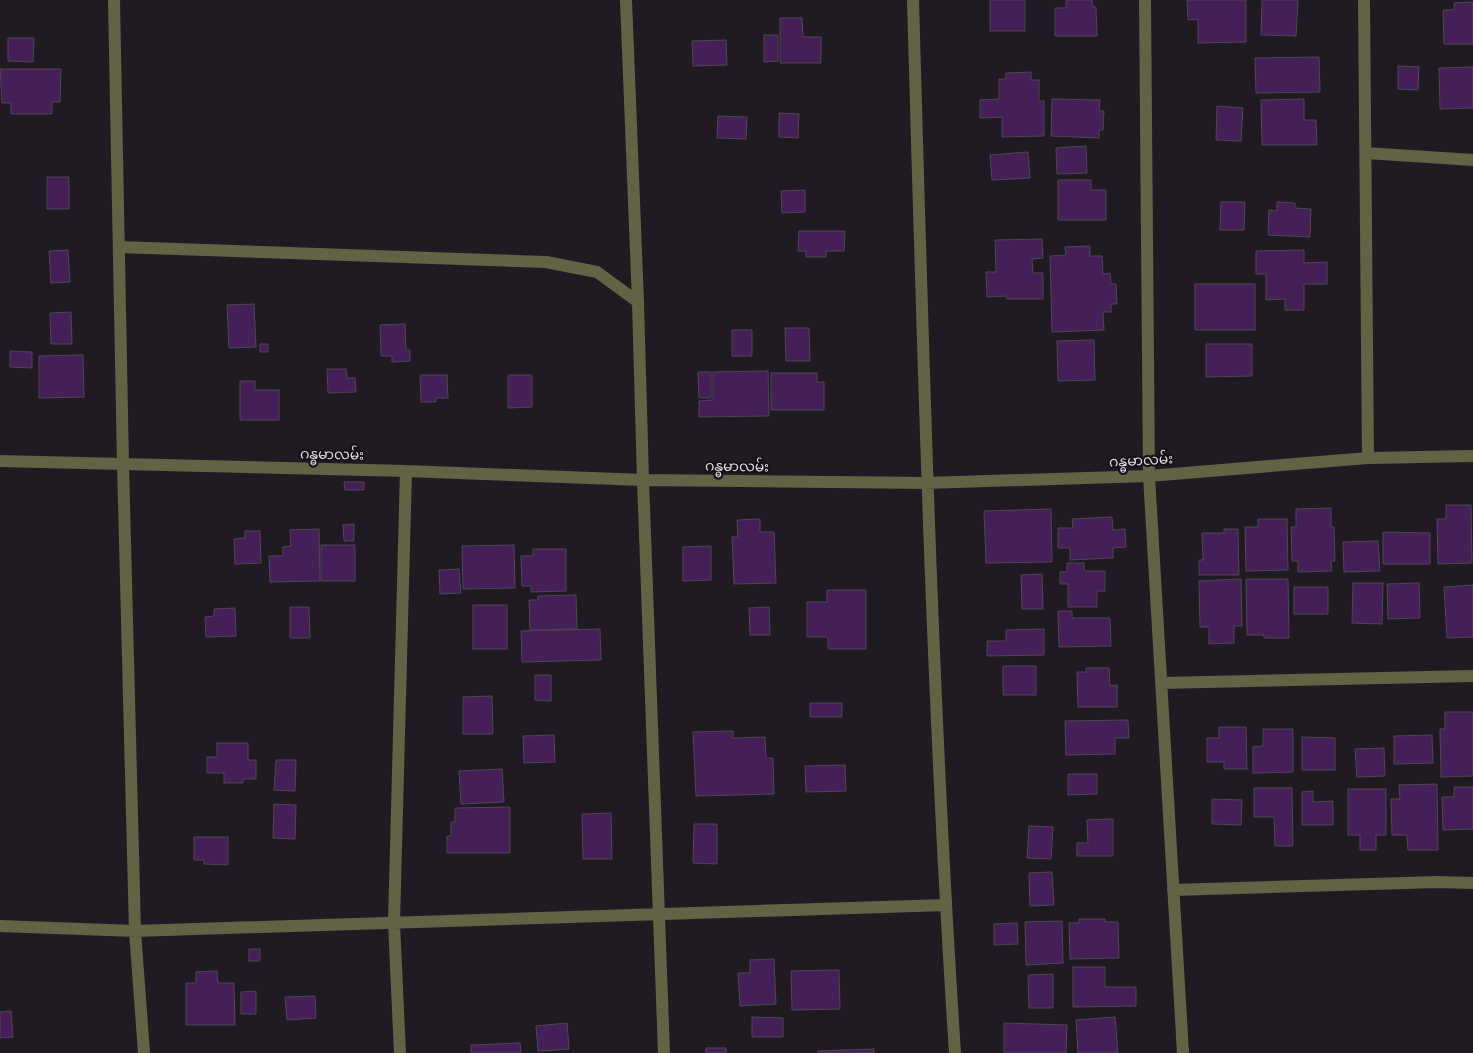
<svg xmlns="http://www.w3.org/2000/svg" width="1473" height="1053" viewBox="0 0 1473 1053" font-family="'Golos Text','Noto Sans Myanmar',sans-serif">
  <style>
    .building { fill: #441f58; stroke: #4d4851 }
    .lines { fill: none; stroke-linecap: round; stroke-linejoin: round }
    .minor { stroke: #616344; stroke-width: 12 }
    .labels { text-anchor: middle; stroke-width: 4.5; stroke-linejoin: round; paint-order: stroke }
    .street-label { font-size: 14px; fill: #dfdce1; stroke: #17121a }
  </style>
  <rect width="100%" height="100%" fill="#201b23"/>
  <!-- building -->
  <path class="building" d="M990 0H1025V31H990Z
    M1066 0H1092L1093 7H1096L1097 36H1055V8H1066Z
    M1187 0H1246V42L1198 43V19L1188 20Z
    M1262 0H1298L1296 36 1261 35Z
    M1473 2V44H1444L1443 10H1454V3Z
    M780 18H802L803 37H821V63H780Z
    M764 35H778V61L764 62Z
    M8 38H34L33 62 8 61Z
    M726 40 727 65 693 66 692 41Z
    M1319 57 1320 92 1256 93 1255 58Z
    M1398 66 1419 67 1418 90 1398 89Z
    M1473 67V108L1440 109 1439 68Z
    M0 69H61L60 102H52V114H11V103H2Z
    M1031 72V80H1039V101H1044V136L1002 137V117L980 118V100L999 99V79H1006V73Z
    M1052 99 1100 100 1099 111H1104L1103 130H1099V138L1051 136Z
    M1304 99V120H1316L1317 145H1262L1261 100Z
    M1217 106 1243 108 1241 141 1216 140Z
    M779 113 799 114 798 138 779 137Z
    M718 116 747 117 746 139 717 138Z
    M1086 146 1087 173 1057 174 1056 148Z
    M1028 152 1030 178 992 180 990 155Z
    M47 177H69V209H47Z
    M1058 180H1091V190H1106V220H1058Z
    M805 190V212L782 213 781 191Z
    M1221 202H1245L1244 230H1220Z
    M1277 202 1295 203V208L1311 209 1310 237 1268 235 1269 210 1277 211Z
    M799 231H845L844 251H826V257H806V251H798Z
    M1042 239 1043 258 1032 259 1033 273H1043V299H1007L1006 296 987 297 986 272H996L995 240Z
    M1090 246V256H1102L1103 274 1110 273 1111 284H1116L1117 304H1111V312H1103L1104 330 1052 332 1050 256 1066 255 1065 247Z
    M68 250 70 282 51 283 49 251Z
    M1304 250V263L1327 262V284H1304V310H1285V299L1266 300V274H1256V251Z
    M1195 284H1255V330H1195Z
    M254 304 256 347 229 348 227 305Z
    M71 312 72 344H51L50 313Z
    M405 324 406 350H410V361L392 362V356H381L380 325Z
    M785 328H809L810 361H786Z
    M732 330H752V356H732Z
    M1094 340 1095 380 1058 381 1057 341Z
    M260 344H268V352H260Z
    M1206 344H1252V376L1206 377Z
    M10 351 32 352V368L10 367Z
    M83 355 84 397 39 398V356Z
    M327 369H346L347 378H355L356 392 328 393Z
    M768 371 769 416 699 417V401L713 400V372Z
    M698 372H711V398H699Z
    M771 373H817V382H824V410H771Z
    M420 375H447L448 398H436V402H421Z
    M508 375H532V407L508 408Z
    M240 381H255V390H279V420H240Z
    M344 482H364V490H345Z
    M1446 505H1471L1472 563 1438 564 1437 519H1446Z
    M1331 508V527H1334L1335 561H1331L1332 571 1298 572V561H1292L1291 527H1296V509Z
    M1051 509 1052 562 986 563 984 511Z
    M1112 517 1113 530 1125 529 1126 547 1113 548V558L1070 560V548H1058V528H1073L1072 519Z
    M760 519V532H774L776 583 734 584 732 537H738L737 520Z
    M1258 519H1287L1288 570 1246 571 1245 527H1258Z
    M354 524V541H344L343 525Z
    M319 529 320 581 270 582 269 556H283V547L291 546 290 530Z
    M1224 529H1238L1239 575H1199V560H1203L1202 533H1224Z
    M245 531H260L261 563 235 564 234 539 245 538Z
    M1383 532 1430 533V564H1383Z
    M1378 541 1380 571 1344 572 1343 542Z
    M321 545H355V581H321Z
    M514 545 515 588 463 589 462 546Z
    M711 546V580L683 581V547Z
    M533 549H566V591L531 592V586H522L521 556H533Z
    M1067 563H1084V571H1105V591H1097V607H1068V584H1060V572H1067Z
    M459 569 461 593 440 594 439 570Z
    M1042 574 1043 609H1022L1021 575Z
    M1241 579 1242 626H1234V643L1209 644V627H1200L1199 581Z
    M1246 579H1288L1289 638H1264V635H1247Z
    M1353 583H1383L1382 624 1352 623Z
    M1419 583 1420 618 1388 619 1387 584Z
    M1473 585V637L1447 638 1444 587Z
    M1294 587H1328V614H1294Z
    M827 590H866V649H828V637H807V602H827Z
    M576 595 577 629 530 630 529 600H538V596Z
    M473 605H507V649H473Z
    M290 607H309L310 638H290Z
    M769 607 770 635H750L749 608Z
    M235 608 236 636 206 637 205 617 214 616V609Z
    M1058 611H1072V618H1110L1111 646 1059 647Z
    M600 629 601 660 522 662 521 631Z
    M1044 629V655L987 656V641H1006V630Z
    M1003 666H1036V695H1003Z
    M1086 668H1109L1110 686 1117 685V707H1078L1077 672H1086Z
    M535 675H551V701L535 700Z
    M492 696 493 734H463V697Z
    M810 703H842V717H810Z
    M1445 712H1473V776L1441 777 1440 729H1445Z
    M1128 720 1129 738H1115V754L1066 755 1065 721Z
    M1219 727H1246L1247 769H1224V762H1207V738H1219Z
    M1263 729H1293V772L1253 773V747L1263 746Z
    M733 731V738L765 737 766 758H773L774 794 696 796 693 732Z
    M554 735 555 762 524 763 523 736Z
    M1432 735 1433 763 1394 764V736Z
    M1302 737 1335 738V770H1302Z
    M217 743H248V760H256V779H243V783H224V773H207V757H217Z
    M1384 748 1385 776 1357 777 1355 749Z
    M276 760H296L295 791 274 790Z
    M845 765 846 791 806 792 805 766Z
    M502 769 504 802 461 804 459 771Z
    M1068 774H1097V794L1068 795Z
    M1437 784 1438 850H1408L1407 835H1392L1391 799H1400L1399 785Z
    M1454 787H1473V829L1443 830 1442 797H1454Z
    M1254 788H1292L1293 846H1275L1274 817H1254Z
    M1348 789H1386V835H1376V850H1360V835H1348Z
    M1313 791V802L1333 801V825H1302V792Z
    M1212 799 1242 800 1241 825 1212 824Z
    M274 804 296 805 295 839 273 838Z
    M510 807V853H447V836H451V822H455V808Z
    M611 813 612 859H583L582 814Z
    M1113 819V856H1077V843H1088L1087 820Z
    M694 824H717V864L693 863Z
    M1029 826 1053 827 1051 859 1027 858Z
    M194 837H228V865L204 864V860H194Z
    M1052 872 1054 905 1030 906 1029 873Z
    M1079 919H1105V922H1118L1119 958 1070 959 1069 923H1079Z
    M1062 921 1063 963 1026 965 1025 922Z
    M1017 923 1018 944 994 945V924Z
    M249 949H260V961H249Z
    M774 959 776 1004 740 1006 738 973H750V960Z
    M1073 967H1105V987H1136V1006L1073 1007Z
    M839 970 840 1009 792 1010 791 971Z
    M217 971 218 983H234L235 1025H186V983H196V972Z
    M1053 974V1008H1029L1028 975Z
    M256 991V1014H241V992Z
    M315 996 316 1018 287 1020 285 997Z
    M11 1011 13 1037 0 1038V1012Z
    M752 1017 783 1018V1037H752Z
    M1115 1017 1118 1053H1078L1076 1020Z
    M567 1023 569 1049 538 1051 536 1026Z
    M1004 1023 1067 1025 1066 1053H1004Z
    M520 1043 521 1053H471V1045Z
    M706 1048H726V1053H706Z
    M874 1049V1053H818V1051Z"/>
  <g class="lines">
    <!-- minor -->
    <path class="minor" d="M114 0 123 464 135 931 144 1053
      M626 0 638 302 643 480 664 1053
      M913 0C923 351 932 702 955 1053
      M1145 0 1149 476 1183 1053
      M1364 0 1368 458
      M1366 153 1473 160
      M119 247 546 262 597 272 638 302
      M0 461 406 471 643 480 926 483 1149 476 1368 458 1473 456
      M1162 683 1473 676
      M1173 890 1437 882 1473 883
      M0 926 135 931 945 905
      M400 1053 394 923 406 471"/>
  </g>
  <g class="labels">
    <!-- street labels -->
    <g class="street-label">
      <text transform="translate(332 454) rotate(1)" y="5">ဂန္ဓမာလမ်း</text>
      <text transform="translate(1141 460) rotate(-3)" y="5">ဂန္ဓမာလမ်း</text>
      <text transform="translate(737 466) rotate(1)" y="5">ဂန္ဓမာလမ်း</text>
    </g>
  </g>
</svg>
